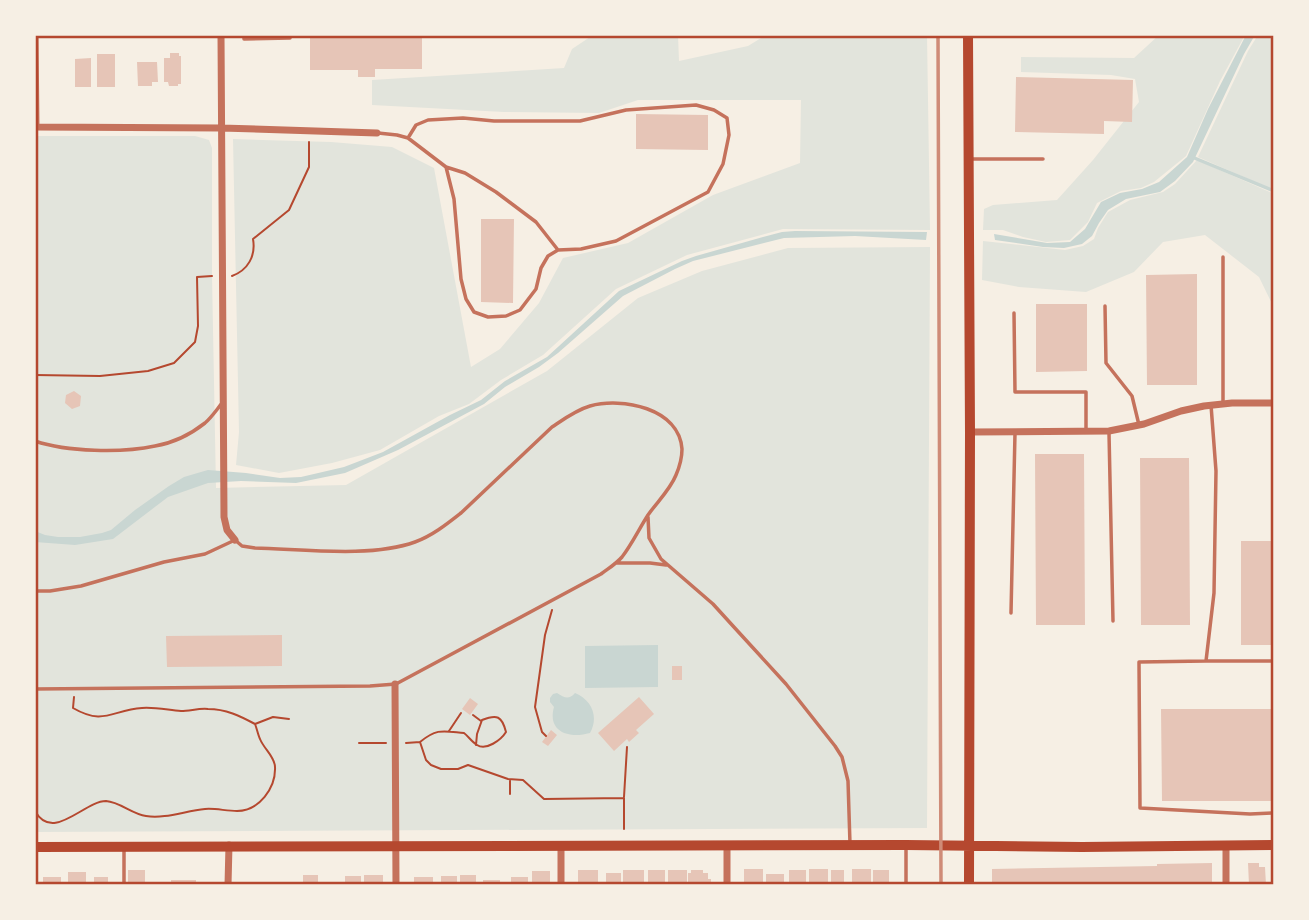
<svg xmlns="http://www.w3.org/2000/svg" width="1309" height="920" viewBox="0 0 1309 920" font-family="'Source Sans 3',sans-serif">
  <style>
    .green { fill: #e2e4dc }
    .water { fill: #c9d6d2 }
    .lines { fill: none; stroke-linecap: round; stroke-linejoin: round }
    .stream { stroke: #c9d6d2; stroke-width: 3.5 }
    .building { fill: #e6c5b7 }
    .path { stroke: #b5482f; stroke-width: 2 }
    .service { stroke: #c5725c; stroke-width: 3.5 }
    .minor { stroke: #c5725c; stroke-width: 7 }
    .secondary { stroke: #b5482f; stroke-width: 10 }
    .rail { stroke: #cf8b77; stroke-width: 3.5 }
    .neatline { fill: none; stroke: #b5482f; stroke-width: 2.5 }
  </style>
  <rect width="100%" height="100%" fill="#f6efe4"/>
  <!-- green -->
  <path class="green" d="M593 35H678L679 61 748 46 766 35H927L930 230 783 229 687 255 616 289 543 355 501 380 469 404 439 416 380 450 332 463 279 473 236 465 239 432 233 139 331 142 392 147 434 168 471 367 500 349 539 303 563 258 628 243 713 195 800 163 801 100H638L599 113 504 112 372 105V80L564 68 572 49Z
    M1159 35H1245L1220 81 1186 156 1154 182 1141 188 1121 191 1097 203 1088 222 1070 240 1046 242 1023 237 1003 230H983L984 209 993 205 1057 200 1093 160 1139 102 1135 79 1111 75 1021 72V57L1134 58Z
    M1258 35H1274V190L1198 157 1248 51Z
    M35 136H195L209 140 212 148V276L216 488 346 485 547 371 638 298 702 271 788 248 930 247 927 828 35 832Z
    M1197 160 1274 194V308L1259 277 1205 235 1163 242 1134 272 1086 292 1019 287 982 280 983 241 1065 250 1083 246 1094 239 1098 228 1108 212 1130 200 1163 192 1175 184Z"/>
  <!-- water -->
  <path class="water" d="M1246 35H1255L1244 54 1193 162 1175 181 1160 192 1126 199 1108 210 1099 223 1092 236 1082 244 1064 248 1043 247 995 240 994 234 1047 243 1070 242 1085 229 1101 202 1120 193 1142 189 1159 182 1187 157 1208 109Z
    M795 231 927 232 926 240 855 236 784 238 693 261 675 269 623 296 558 353 539 367 505 387 484 404 398 450 345 473 296 483 241 481 208 483 168 497 113 539 75 545 35 542V531L45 535 58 537H80L102 533 111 530 135 510 169 486 184 477 201 472 208 470 246 473 280 478 301 477 344 467 383 452 450 415 481 400 505 381 547 357 619 291 682 261 696 256 763 237 782 232Z
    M658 645V687L585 688V646Z
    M557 693C564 697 568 701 575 693 592 700 599 717 590 733 569 739 547 732 554 707L550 702V698L553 694Z"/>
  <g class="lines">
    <!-- stream -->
    <path class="stream" d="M1192 157 1274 191"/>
  </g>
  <!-- building -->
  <path class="building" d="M310 35H422V69H375V77H358V70H310Z
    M170 53H179V56H181V84H178V86H169L168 82H164V58H170Z
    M97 54H115V87H97Z
    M91 58V87H75V59Z
    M137 62H157L158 82H152V86H138Z
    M1016 77 1133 80 1132 122 1104 121V134L1015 132Z
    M636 114 708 115V150L636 149Z
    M481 219H514L513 303 481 302Z
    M1197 274V385H1147L1146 275Z
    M1036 304H1087V371L1036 372Z
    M74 391 81 396 80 406 72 409 65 403 66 395Z
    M1035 454H1084L1085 625H1036Z
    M1140 458H1189L1190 625H1141Z
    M1241 541H1274V645H1241Z
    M282 635V666L167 667 166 636Z
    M672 666H682V680H672Z
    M639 697 654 714 636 730 639 733 629 742 627 739 614 751 598 733Z
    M470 698 478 704 470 715 462 709Z
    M1161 709H1274V801H1162Z
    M551 730 557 735 548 746 542 742Z
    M1212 863V885H992V869L1157 866V864Z
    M1248 863H1259V867H1265L1266 885H1249Z
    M744 869H763V885H744Z
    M809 869H828V885H809Z
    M852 869H871V885H852Z
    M128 870H145V885H128Z
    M578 870H598V885H578Z
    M623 870H644V885H623Z
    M648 870H665V885H648Z
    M668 870H687V885H668Z
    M691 870H703V873H708V879H711V885H688V873H691Z
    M789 870H806V885H789Z
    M831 870H844V885H831Z
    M873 870H889V885H873Z
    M532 871H550V885H532Z
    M68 872H86V885H68Z
    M606 873H621V885H606Z
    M766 874H784V885H766Z
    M303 875H318V885H303Z
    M364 875H383V885H364Z
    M460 875H476V885H460Z
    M345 876H361V885H345Z
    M441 876H457V885H441Z
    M43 877H61V885H43Z
    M94 877H108V885H94Z
    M414 877H433V885H414Z
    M511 877H528V885H511Z
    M171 880H196V885H171Z
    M483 880H500V885H483Z"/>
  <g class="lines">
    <!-- path -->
    <path class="path" d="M232 276C248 270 256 256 253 239L289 210 309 167V142
      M35 375 100 376 148 371 174 363 195 342 198 326 197 277 212 276
      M74 697 73 708C104 726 112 710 142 708 155 707 168 710 181 711 190 711 199 708 208 709 226 709 240 716 255 724L273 717 289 719
      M473 715 481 721
      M449 731 461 713
      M546 736 542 732 535 707 545 635 552 610
      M420 742 426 760 431 765 441 769H458L468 765 508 779 523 780 544 799 624 798V829
      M359 743H386
      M406 743 420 742C437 728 443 731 464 733 468 736 472 742 477 745 486 751 501 740 506 732 502 716 497 714 482 720L477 734 476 745
      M510 780V794
      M624 797 627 747
      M35 811C53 843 84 801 106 801 120 802 132 814 146 816 165 819 185 811 205 809 215 808 226 811 237 811 259 811 276 788 275 767 275 757 264 749 260 739 258 735 257 729 255 724"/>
    <!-- service -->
    <path class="service" d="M244 35V39L290 38
      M378 133 397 135 408 138 446 167 454 199 461 279 466 299 474 312 488 317 506 316 520 310 536 289 541 268 548 256 558 250 581 249 616 241 708 192 723 164 729 135 727 118 714 110 696 105 626 110 580 121H494L463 118 428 120 416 125 408 138
      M971 159H1043
      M446 167 465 173 496 192 536 222 558 250
      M1223 257V404
      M1105 306 1106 363 1132 396 1139 425
      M1014 313 1015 392H1086V429
      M1211 405 1216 471 1214 593 1206 661 1139 662 1140 808 1250 814 1274 813
      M1109 433 1113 621
      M35 441C67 452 122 453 155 446 173 443 191 434 205 423 212 417 217 409 223 402
      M648 517 649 538 661 559 713 604 733 626 786 684 835 746 842 757 848 781 850 844
      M616 563H650L666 565
      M35 591H50L81 586 164 562 205 554 235 540 242 546 255 548C302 549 371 558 415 542 432 536 447 524 461 513L552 427C564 419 576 410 590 406 622 397 679 408 682 449 682 457 679 468 676 475 670 490 657 502 648 515 639 529 632 544 622 557 616 564 609 568 601 574L396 684 370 686 35 689
      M1011 613 1015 433
      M1206 661H1274
      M906 849V885
      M124 885V848"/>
    <!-- minor -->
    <path class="minor" d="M35 35 36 127
      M221 35 224 517 227 530 235 540
      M35 127 221 128 377 133
      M970 432 1109 431 1144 424 1181 411 1204 406 1232 403H1274
      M395 684 396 885
      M561 845V885
      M727 845V885
      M1226 845V885
      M228 885 229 845"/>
    <!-- secondary -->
    <path class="secondary" d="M968 35 970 432 969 885
      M35 847 906 845 1082 847 1274 845"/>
    <!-- rail -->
    <path class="rail" d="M938 35 941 885"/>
  </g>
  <!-- border -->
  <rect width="1309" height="920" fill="none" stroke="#f6efe4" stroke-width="74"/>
  <rect x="37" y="37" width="1235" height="846" class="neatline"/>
</svg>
